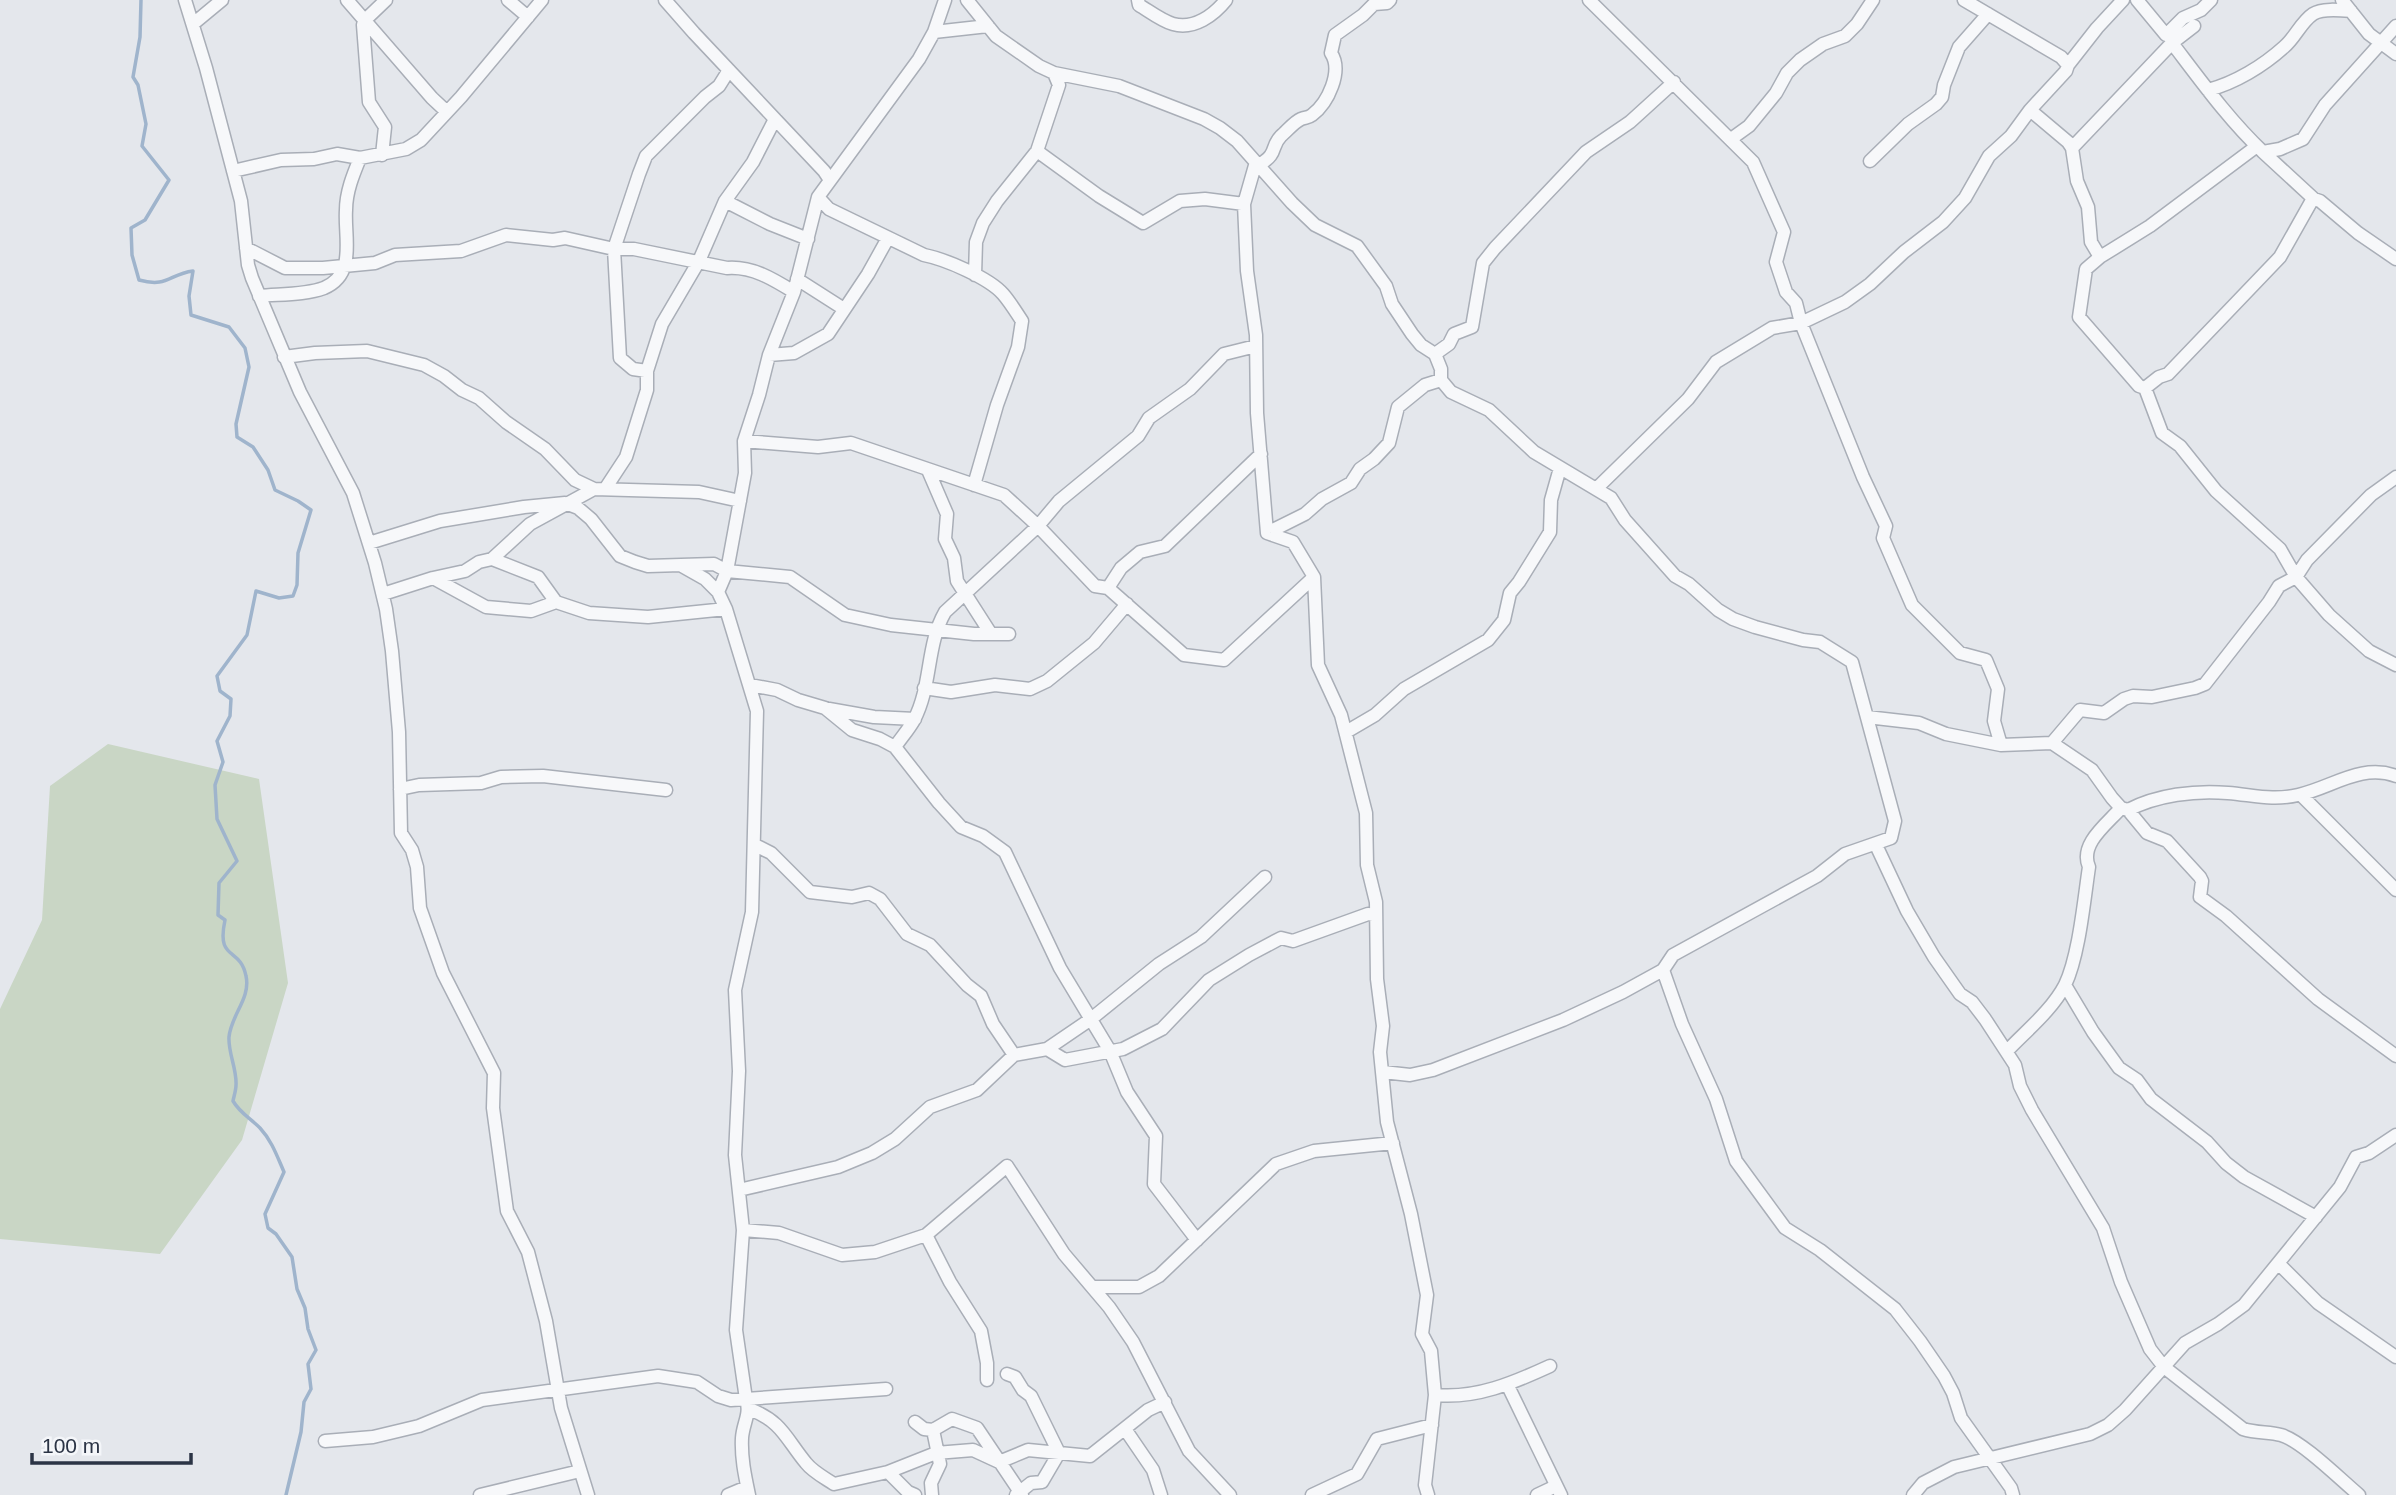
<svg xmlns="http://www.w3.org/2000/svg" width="2396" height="1495" viewBox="0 0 2396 1495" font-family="Helvetica,sans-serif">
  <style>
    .green { fill: #c9d6c5 }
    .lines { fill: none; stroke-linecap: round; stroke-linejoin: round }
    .stream { stroke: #9fb4cc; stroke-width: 3.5 }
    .minor-casing { stroke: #a9aeb7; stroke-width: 15 }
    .minor { stroke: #f7f8fa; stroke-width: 12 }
  </style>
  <rect width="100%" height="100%" fill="#e4e7ec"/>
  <!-- green -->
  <path class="green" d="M108 744 259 779 288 983 242 1140 160 1254 0 1239V1009L42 920 50 786Z"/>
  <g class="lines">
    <!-- stream -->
    <path class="stream" d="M141 0 140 37 133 77 138 85 146 124 142 146 169 180 145 220 131 228 132 255 139 280C168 288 169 274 193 271L189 296 191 315 229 327 245 348 249 367 236 424 237 437 253 447 268 470 275 490 298 501 311 510 298 553 297 585 293 596 279 598 256 591 247 635 217 676 220 691 231 699 230 716 217 741 223 762 215 785 217 819 237 861 219 883 218 915 225 920C216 962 240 946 246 976 251 998 231 1015 229 1037 228 1053 237 1069 236 1085 236 1090 234 1096 233 1101 240 1113 250 1118 260 1128 272 1141 277 1156 284 1172L265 1214 268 1228 276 1234 292 1257 297 1289 305 1308 308 1329 316 1350 308 1364 311 1389 304 1402 301 1432 286 1495"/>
    <!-- minor casing -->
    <g class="minor-casing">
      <path id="minor" d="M185 0 206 68 241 201 248 265 252 278 300 392 353 493 375 563 386 609 392 651 399 732 401 833 412 850 417 867 420 908 443 973 494 1073 493 1108 507 1211 528 1252 546 1321 561 1408 588 1495
        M347 0 432 98 447 112
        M508 0 528 17
        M665 0 694 33 824 171 830 180
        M967 0 996 36 1039 66 1054 73 1119 86 1204 119 1220 128 1237 141 1292 203 1315 225 1357 246 1386 286 1392 304 1412 334 1421 345 1435 354 1441 369V380L1451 392 1489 410 1534 452 1611 498 1625 520 1675 576 1689 584 1718 610 1733 619 1755 627 1803 640 1820 642 1852 662 1895 821 1891 838 1845 854 1817 876 1673 955 1663 970 1623 992 1563 1020 1433 1070 1410 1075 1383 1072
        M1138 0 1139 5C1149 11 1162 21 1173 24 1194 30 1214 15 1226 0
        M1589 0 1753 162 1784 232 1776 262 1786 292 1796 303 1801 323 1863 477 1886 526 1883 538 1912 605 1960 653 1986 660 1998 689 1994 721 2001 745
        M1964 0 2061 57 2068 65 2066 71 2030 110 2068 142 2072 148 2077 181 2088 207 2091 242 2100 257 2086 269 2079 317 2139 386 2145 388 2159 377 2168 374 2280 257 2311 202 2314 199 2320 201 2358 233 2396 259
        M2137 0 2166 35 2183 18 2201 10 2211 0
        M2342 0 2369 34 2396 54
        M193 24 222 0
        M2194 26 2172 43C2201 81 2229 120 2263 152L2280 149 2303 139 2325 105 2396 26
        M934 32 988 26
        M2068 65 2097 28 2123 0
        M2208 90C2235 83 2263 66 2284 47 2295 38 2301 22 2313 14 2322 8 2340 10 2351 11
        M1731 139 1749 126 1776 93 1787 73 1800 60 1823 44 1845 36 1857 24 1873 0
        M2072 148 2172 43
        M1037 151 1099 196 1143 223 1180 201 1205 199 1244 204
        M2263 152 2314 199
        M382 155 385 127 369 102 363 25 364 21 386 0
        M1870 161 1908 124 1936 104 1942 97 1944 85 1959 47 1988 14
        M1256 162 1244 204 1247 271 1256 335 1257 413 1267 533 1293 542 1314 577 1318 665 1341 715 1366 813 1367 865 1376 902 1377 979 1383 1026 1380 1052 1387 1122 1411 1214 1427 1295 1422 1334 1431 1351 1435 1395 1425 1485 1428 1495
        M1259 165C1279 153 1270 147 1281 136 1287 131 1294 122 1301 119 1306 117 1308 118 1312 115 1328 103 1343 71 1331 53L1335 35 1363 15 1374 4 1387 3 1390 0
        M233 171 281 160 314 159 337 154 360 158 406 149 421 140 461 97 542 0
        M818 197 829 209 924 255C945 259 989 278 1003 294 1010 302 1016 312 1022 321L1018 347 997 405 974 485
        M725 201 770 224 808 239
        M246 248 285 268H323L375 263 395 255 461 251 506 235 553 240 565 238 614 249H634L727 268C752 266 773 279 794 292
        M2100 257 2150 226 2257 146
        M975 275 976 242 983 223 997 201 1037 151 1059 85 1054 73
        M797 279 844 309
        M259 296C280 294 305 295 324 288 357 274 344 237 346 210 346 192 353 175 360 158
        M1435 354 1449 344 1454 334 1472 327 1483 263 1495 248 1586 152 1630 122 1674 82
        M769 355 794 353 828 334 868 274 888 238
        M284 357 315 353 367 351 424 365 444 376 462 390 479 398 506 422 545 449 575 480 594 489
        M647 371 633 369 620 358 614 249 639 174 646 156 705 97 719 86 729 70
        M2145 388 2162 433 2180 446 2216 491 2280 549 2296 577 2329 615 2369 651 2396 665
        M744 441 818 447 851 443 1004 495 1038 526 1095 586 1108 588 1184 655 1224 660 1314 577
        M928 470 947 514 945 539 954 558 957 581 991 634
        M1597 488 1688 399 1716 362 1772 328 1801 323 1845 302 1870 284 1904 252 1943 222 1965 198 1989 156 2011 136 2030 110
        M605 489 626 457 647 390V371L662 324 699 261 725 201 753 162 775 119
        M1267 533 1305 514 1322 499 1351 483 1360 469 1374 459 1389 443 1398 407 1425 385 1441 380
        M369 543 440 521 524 507 565 503 578 508 591 519 620 556 635 562 648 566 714 564 727 571 790 577 845 615 891 625 974 634H1009
        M492 559 538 577 556 602 589 613 648 617 726 609
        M682 566 705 579 718 592
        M433 578 486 607 531 611 556 602
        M1108 588 1121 568 1140 552 1165 546 1261 454
        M383 594 433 578 465 571 479 562 492 559 530 524 594 489 699 492 740 501
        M750 685 777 690 798 700 825 708 852 730 880 739 895 747 939 803 961 827 983 836 1005 852 1060 968 1110 1051 1127 1092 1156 1136 1154 1184 1197 1240
        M924 688 951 692 995 685 1030 689 1047 681 1094 643 1127 604
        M829 709 874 717 915 719
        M1867 717 1919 723 1946 734 2001 745 2052 743 2092 770 2112 798 2121 808 2128 810C2157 795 2195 790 2228 793 2253 795 2273 801 2298 795 2331 788 2361 763 2396 776
        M1346 732 1375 715 1404 689 1488 640 1504 620 1510 593 1519 582 1550 532 1551 500 1560 468
        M2052 743 2080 710 2104 713 2124 699 2133 696 2152 697 2195 688 2205 684 2269 602 2279 586 2296 577 2307 560 2371 495 2396 477
        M895 747C901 738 909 729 914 720 932 686 926 645 945 612L1038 526 1059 501 1138 436 1149 418 1190 389 1224 354 1256 346
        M400 789 419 785 481 783 501 777 543 776 666 790
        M2301 795 2396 890
        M2128 810 2147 833 2167 841 2200 877 2202 881 2200 897 2226 916 2318 999 2396 1056
        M755 845 771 853 810 892 852 897 869 893 880 899 907 934 930 945 967 985 981 996 993 1024 1014 1055
        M1876 845 1907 911 1934 957 1960 994 1972 1002 1985 1019 2015 1065 2020 1086 2032 1110 2103 1228 2121 1282 2150 1349 2164 1367 2243 1429C2256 1433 2269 1432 2281 1435 2302 1441 2341 1480 2359 1495
        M1663 970 1682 1024 1716 1099 1736 1161 1785 1228 1820 1250 1895 1309 1920 1341 1944 1376 1953 1393 1961 1418 2011 1488 2013 1495
        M2065 985 2093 1032 2119 1068 2137 1080 2151 1099 2207 1142 2226 1163 2244 1177 2316 1217
        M1047 1049 1065 1060 1123 1049 1162 1029 1209 980 1249 955 1281 938 1293 941 1368 914 1375 915
        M2007 1051C2026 1031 2052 1010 2065 985 2079 956 2084 900 2089 867 2079 844 2107 824 2121 808
        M739 1190 838 1167 872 1153 895 1139 930 1107 977 1090 1014 1055 1047 1049 1091 1019 1159 964 1201 937 1265 877
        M743 1230 779 1233 842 1255 875 1252 926 1235 1007 1166 1064 1254 1109 1307 1133 1342 1189 1451 1230 1495
        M926 1235 950 1282 981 1331 987 1363V1380
        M2279 1264 2318 1303 2396 1357
        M1092 1287H1139L1159 1276 1276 1164 1314 1151 1393 1143
        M1007 1374 1015 1377 1023 1390 1031 1396 1059 1453 1042 1482 1031 1483 1016 1495
        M1508 1386 1561 1495
        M1435 1395C1476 1399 1513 1383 1550 1366
        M749 1409C782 1421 786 1439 806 1463 813 1472 825 1478 834 1484L888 1472 936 1453 973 1450 999 1462 1028 1450 1090 1456 1148 1410 1165 1402
        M915 1422 924 1429 933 1430 940 1464 931 1483 932 1495
        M1125 1429 1153 1470 1161 1495
        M933 1430 952 1419 977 1428 1022 1495
        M325 1441 373 1437 419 1426 482 1400 658 1376 697 1382 718 1396 731 1400 886 1389
        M888 1472 908 1492 915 1495
        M480 1495 580 1471
        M728 1495 747 1487
        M749 1495C745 1476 741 1458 742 1438 743 1423 751 1414 746 1399L736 1330 743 1230 735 1155 739 1071 735 990 752 912 757 711 726 609 718 592 727 571 745 473 744 441 759 395 769 355 794 292 818 197 919 59 934 32 945 0
        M1312 1495 1357 1474 1377 1439 1432 1425
        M1537 1495 1556 1486
        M1913 1495 1923 1483 1954 1467 2090 1434 2108 1425 2125 1410 2185 1343 2218 1324 2244 1305 2340 1187 2356 1157 2369 1153 2396 1135"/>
    </g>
    <!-- minor -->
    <use href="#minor" class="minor"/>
  </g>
  <!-- scale -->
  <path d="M32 1453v10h159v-10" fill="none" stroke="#2b3445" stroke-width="3.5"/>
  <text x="42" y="1453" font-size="21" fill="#2b3445" stroke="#f4f6f9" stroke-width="5" paint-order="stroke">100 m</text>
</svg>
